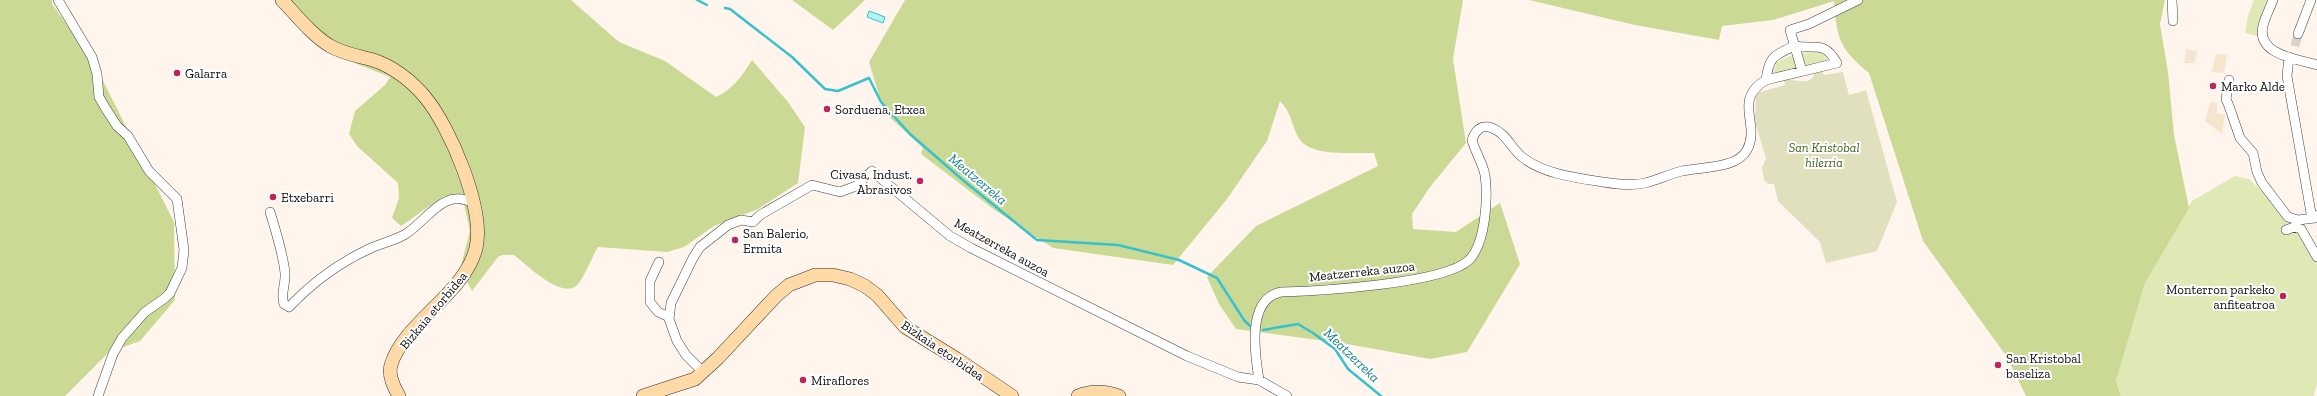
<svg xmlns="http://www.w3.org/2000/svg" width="2317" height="396" viewBox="0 0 2317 396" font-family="'Zilla Slab',serif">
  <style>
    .farmland { fill: #f5e5cd }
    .green { fill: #e0e9b6 }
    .forest { fill: #cada95 }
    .cemetery { fill: #e0e0be }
    .water { fill: #b1f2f6; stroke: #37c1ce }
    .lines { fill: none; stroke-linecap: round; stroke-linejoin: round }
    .stream { stroke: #37c1ce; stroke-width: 2.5 }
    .street-tunnel { stroke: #dbd2cb; stroke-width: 9; stroke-dasharray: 9 4.5; stroke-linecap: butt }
    .street-casing { stroke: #404040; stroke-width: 10 }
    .secondary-casing { stroke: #2f2f2f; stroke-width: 14 }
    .street { stroke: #fff; stroke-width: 9 }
    .secondary { stroke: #ffdaa7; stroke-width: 13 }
    .poi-dot { fill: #bd245b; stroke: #fff; stroke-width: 1.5 }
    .labels { text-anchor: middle; stroke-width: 4; stroke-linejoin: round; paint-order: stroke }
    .poi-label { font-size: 13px; fill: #0d0d0d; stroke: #fff; text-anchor: start }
    .park-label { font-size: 13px; font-style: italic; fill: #42641d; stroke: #fff }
    .street-label { font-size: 13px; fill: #0d0d0d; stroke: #fff }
    .water-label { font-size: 14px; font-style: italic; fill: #168291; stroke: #fff }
  </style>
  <rect width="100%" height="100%" fill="#fff5ec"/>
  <!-- farmland -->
  <path class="farmland" d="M2186 49 2198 51 2194 63H2184Z
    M2216 54 2227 55 2224 73 2212 72Z
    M2210 102 2217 103V113L2225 115 2222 134 2205 121Z"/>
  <!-- green -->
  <path class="green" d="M2254 0H2267L2258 27 2257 36 2245 33 2248 16Z
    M1819 51 1828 60 1806 66 1802 53Z
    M1793 55 1796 69 1773 73 1777 62Z
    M2235 176 2249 179 2304 233 2317 264V383L2314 396H2121L2116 381 2145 283 2192 201Z"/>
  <!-- forest -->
  <path class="forest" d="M0 0H52V4L93 61 174 222 175 300 140 341 109 352 65 396H0Z
    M291 0H571L619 42 665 61 716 97C733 89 742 76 752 60L788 102 805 127 798 183 758 209 714 226 684 247 667 252 598 247C593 255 583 280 577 285 562 300 527 265 514 255H502L498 257 472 291 460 269 470 231 463 200 444 196 401 226 392 218 399 198 398 183 357 146 349 134 355 111 385 85 390 77 332 54Z
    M792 0H865L833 30Z
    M905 0H1463L1453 59 1466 143 1430 187 1412 214 1413 229 1456 232 1500 203 1520 264 1467 352 1430 359 1347 344 1236 329 1219 304 1207 277 1256 226 1378 166 1374 153C1354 152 1309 158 1298 137 1291 123 1291 112 1280 101L1267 141 1227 199 1173 265 1053 248 996 211 921 154 923 148 884 112 869 62Z
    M1529 0H2165L2160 24 2168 72 2174 135 2189 208 2145 283 2116 381 2121 396H2026L2007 357 1923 241 1869 73C1839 48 1837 39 1834 1L1773 20 1722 26 1719 40 1635 25Z"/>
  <!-- cemetery -->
  <path class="cemetery" d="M1822 71 1824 75 1843 72 1849 95 1866 90 1897 202 1877 251 1826 263 1820 242 1778 201 1774 184H1768L1764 180 1762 167 1766 159 1755 121 1756 93 1785 85 1784 80C1794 78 1811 88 1815 72Z"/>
  <!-- water -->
  <path class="water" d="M869 11 885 17 883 23 867 17Z"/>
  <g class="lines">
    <!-- stream -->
    <path class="stream" d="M697 0 707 5
      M725 8 730 9 792 57 825 89 838 91 869 78 881 102 910 134 964 181 1037 240 1118 245 1179 260 1217 278 1244 320 1250 326
      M1263 330 1298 324 1313 333 1335 349 1348 369 1381 396"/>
    <!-- street-tunnel -->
    <path class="street-tunnel" d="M2295 46 2298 34"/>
    <!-- street casing -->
    <g class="street-casing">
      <path id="street" d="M58 0 92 57 97 74 99 97 106 109 117 126 128 136 149 171 177 199 184 250 182 268 170 293 165 298 145 312 122 338 113 354 98 396
        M2172 0 2173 21
        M2273 0C2270 8 2265 17 2263 26 2256 55 2298 59 2317 65
        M2298 34 2311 0
        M1794 46C1816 50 1824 40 1837 63L1766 80C1769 57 1773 56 1794 46Z
        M2289 57 2287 76 2311 213 2317 217
        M1802 71 1790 30 1809 24 1858 0
        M2229 80 2226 99 2229 106 2240 138 2253 153 2257 172 2262 183 2288 217 2298 220 2315 218
        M270 212C276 232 283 253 285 273 286 284 280 294 284 304L289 307C313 282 337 264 367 250 379 244 393 241 404 235 426 223 443 186 473 203
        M2286 230 2294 227 2301 229 2317 257
        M659 262 650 281V302L658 312 669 317
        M704 373 686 355 677 341 669 319 671 303 693 258 700 247 728 225 741 220 753 222 760 215 812 185 840 192 856 186 872 171 950 236 971 248 1187 356 1238 377 1259 380 1287 396
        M1259 380C1255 355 1246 299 1281 292 1318 291 1444 284 1469 260 1486 243 1488 197 1485 175 1483 163 1475 152 1472 140 1475 131 1481 124 1492 128 1506 133 1511 148 1522 157 1543 174 1577 178 1603 182 1615 184 1632 186 1645 183 1658 180 1669 174 1682 171 1700 167 1737 169 1747 150 1761 124 1732 100 1766 80"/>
    </g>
    <!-- secondary casing -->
    <g class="secondary-casing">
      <path id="secondary" d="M282 0C297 16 312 35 330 46 344 54 359 56 373 60 392 66 412 81 425 97 450 127 485 209 476 248 465 294 404 322 391 365 388 376 394 387 399 396
        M643 396 695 379 718 358 776 296 789 285 815 275H833L850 279 865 286 877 295 905 327 957 359 1012 396
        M1078 396C1092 390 1105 391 1119 396"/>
    </g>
    <!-- street -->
    <use href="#street" class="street"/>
    <!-- secondary -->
    <use href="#secondary" class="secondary"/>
  </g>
  <!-- markers -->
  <g class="poi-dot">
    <circle cx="177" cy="73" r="4"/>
    <circle cx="2213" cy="86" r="4"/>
    <circle cx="827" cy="109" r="4"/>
    <circle cx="920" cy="181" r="4"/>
    <circle cx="273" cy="197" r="4"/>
    <circle cx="735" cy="240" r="4"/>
    <circle cx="2283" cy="296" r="4"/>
    <circle cx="1998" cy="365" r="4"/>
    <circle cx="803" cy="380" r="4"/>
  </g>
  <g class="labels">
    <!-- poi labels -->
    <g class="poi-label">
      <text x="185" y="78">Galarra</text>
      <text x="2221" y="91">Marko Alde</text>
      <text x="835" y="114">Sorduena, Etxea</text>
      <text x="912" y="179" text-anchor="end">Civasa, Indust.<tspan x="912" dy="15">Abrasivos</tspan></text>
      <text x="281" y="202">Etxebarri</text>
      <text x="743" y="238">San Balerio,<tspan x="743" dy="15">Ermita</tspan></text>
      <text x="2275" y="294" text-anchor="end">Monterron parkeko<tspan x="2275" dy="15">anfiteatroa</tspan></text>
      <text x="2006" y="363">San Kristobal<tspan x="2006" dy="15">baseliza</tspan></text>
      <text x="811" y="385">Miraflores</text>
    </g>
    <!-- park labels -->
    <g class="park-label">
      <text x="1824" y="152">San Kristobal<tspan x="1824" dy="15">hilerria</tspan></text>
    </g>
    <!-- street labels -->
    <g class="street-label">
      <text transform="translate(1002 247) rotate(29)" y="5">Meatzerreka auzoa</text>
      <text transform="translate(1362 271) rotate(-6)" y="5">Meatzerreka auzoa</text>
      <text transform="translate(433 310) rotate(-50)" y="5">Bizkaia etorbidea</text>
      <text transform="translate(943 350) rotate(34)" y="5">Bizkaia etorbidea</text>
    </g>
    <!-- water labels -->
    <g class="water-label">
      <text transform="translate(978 179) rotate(40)" y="5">Meatzerreka</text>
      <text transform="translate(1352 355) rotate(44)" y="5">Meatzerreka</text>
    </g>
  </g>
</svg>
